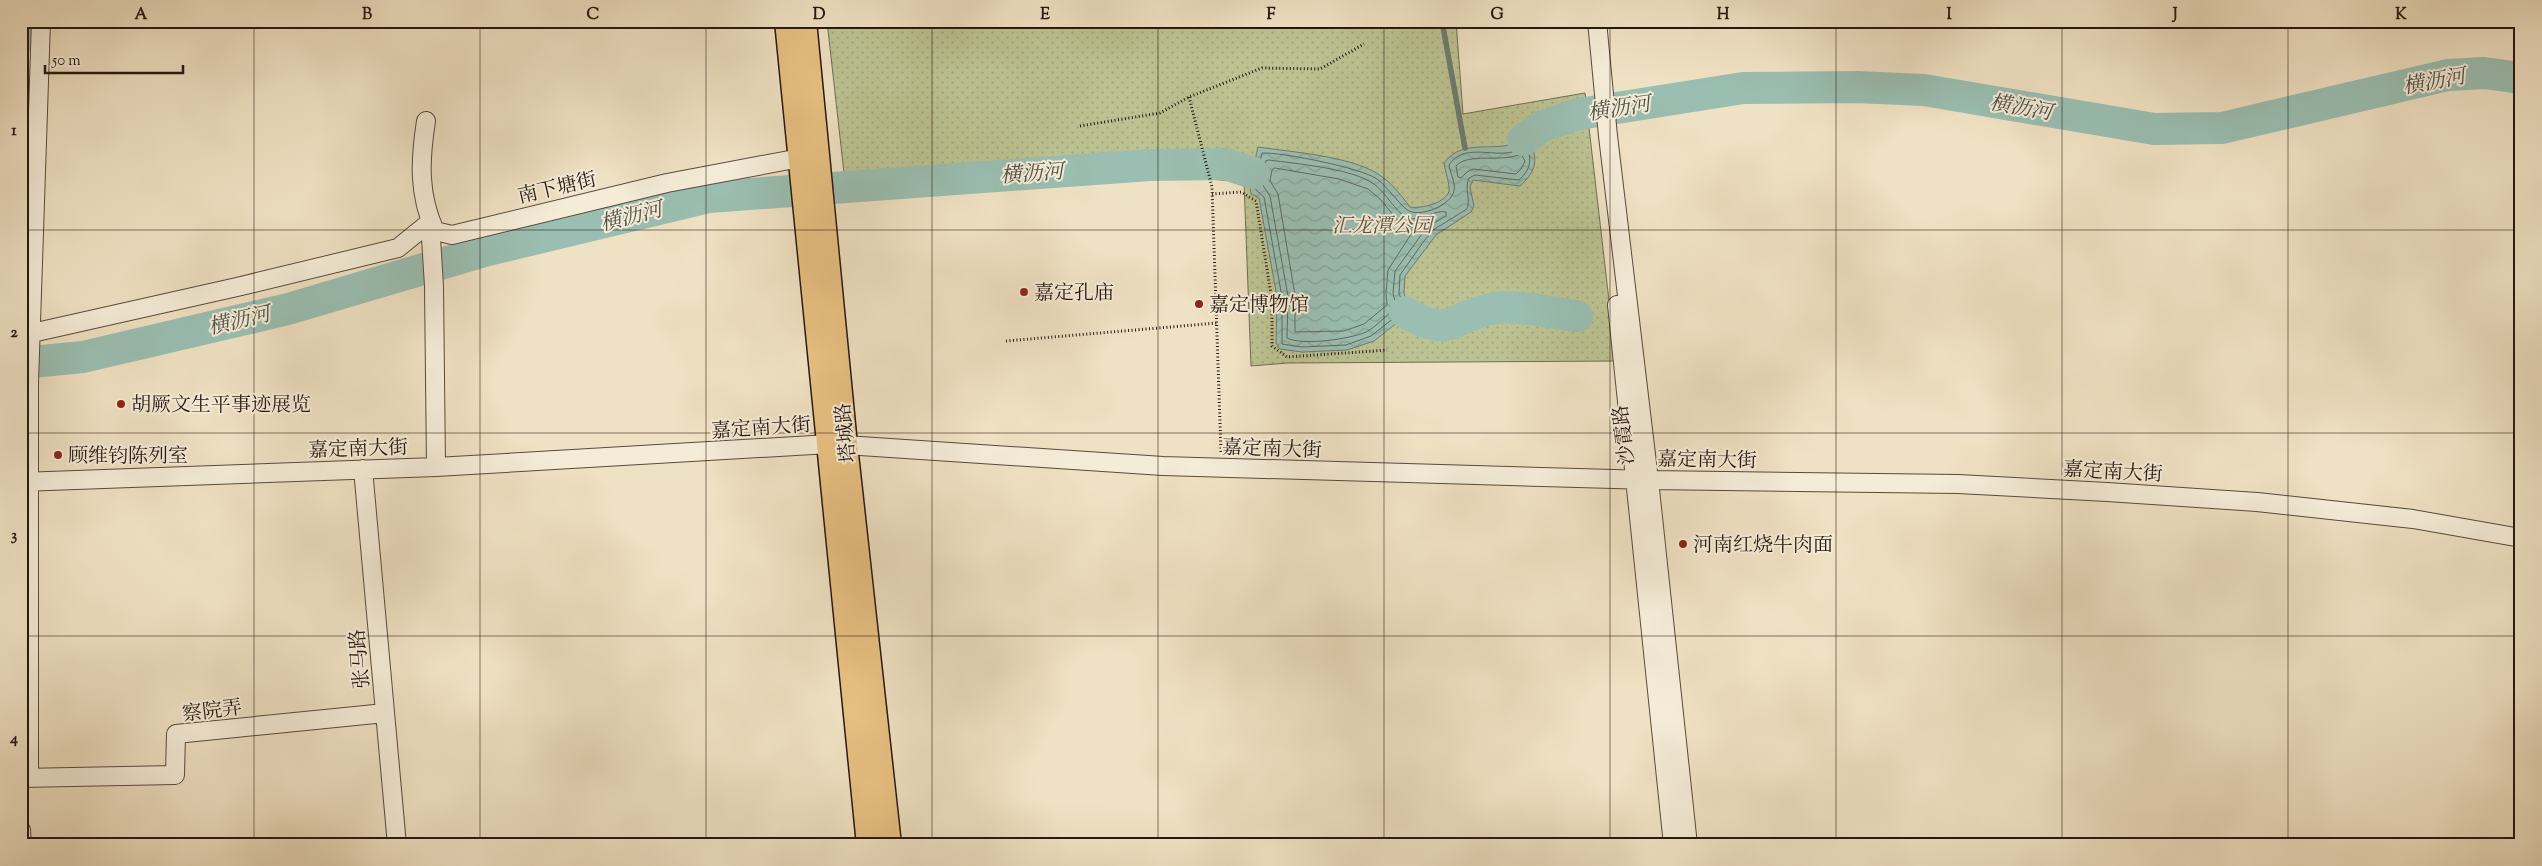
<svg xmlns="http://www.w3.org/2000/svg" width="2542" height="866" viewBox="0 0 2542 866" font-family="'Sorts Mill Goudy','Noto Serif SC',serif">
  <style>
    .green { fill: url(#green-dots); stroke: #716c52 }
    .water { fill: url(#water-waves); stroke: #6c7b71 }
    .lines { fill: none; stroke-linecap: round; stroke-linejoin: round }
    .shore { stroke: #606a61; stroke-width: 1 }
    .stream { stroke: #6c7b71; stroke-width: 5.5 }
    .river { stroke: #9abeb1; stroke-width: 32 }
    .minor-casing { stroke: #584a3e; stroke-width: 20 }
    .major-casing { stroke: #261711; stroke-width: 25 }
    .path { stroke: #261711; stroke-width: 3; stroke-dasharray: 1 2.5; stroke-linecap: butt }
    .minor { stroke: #f5ecd8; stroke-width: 18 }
    .major { stroke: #e8c082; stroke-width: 22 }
    .grid { fill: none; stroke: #261711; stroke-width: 1; stroke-opacity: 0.55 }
    .poi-dot { fill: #8f2418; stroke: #f5ecd8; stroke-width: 2 }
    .labels { text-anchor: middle; stroke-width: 4; stroke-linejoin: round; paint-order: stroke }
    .street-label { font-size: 20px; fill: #261711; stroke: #f5ecd8 }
    .park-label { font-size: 20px; font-style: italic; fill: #5a533e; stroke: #f5ecd8 }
    .poi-label { font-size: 20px; fill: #261711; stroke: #f5ecd8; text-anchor: start }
    .water-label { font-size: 21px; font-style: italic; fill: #4f5149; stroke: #f5ecd8 }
    .neatline { fill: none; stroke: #261711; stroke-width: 2 }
    .grid-label { font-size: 16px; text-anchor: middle; font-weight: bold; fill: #261711 }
  </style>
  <defs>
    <pattern id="green-dots" width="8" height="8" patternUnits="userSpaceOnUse" patternTransform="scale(1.25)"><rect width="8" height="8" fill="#bcc292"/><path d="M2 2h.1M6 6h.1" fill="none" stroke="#a1a67d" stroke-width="1.8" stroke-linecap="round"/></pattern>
    <pattern id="water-waves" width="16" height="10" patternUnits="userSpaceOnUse" patternTransform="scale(1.25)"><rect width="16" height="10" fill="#9abeb1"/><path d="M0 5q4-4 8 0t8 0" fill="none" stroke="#85a397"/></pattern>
  </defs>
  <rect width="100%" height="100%" fill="#efe1c3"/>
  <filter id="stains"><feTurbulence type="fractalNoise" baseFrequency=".004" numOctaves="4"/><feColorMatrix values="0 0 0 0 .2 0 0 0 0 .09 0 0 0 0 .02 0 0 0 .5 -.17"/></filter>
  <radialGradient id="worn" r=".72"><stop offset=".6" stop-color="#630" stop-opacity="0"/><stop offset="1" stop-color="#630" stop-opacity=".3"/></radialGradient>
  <!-- green -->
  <path class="green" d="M827 21H1456L1463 114 1585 93 1616 361 1288 363 1251 366 1244 182 1176 176 847 200Z"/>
  <!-- water -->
  <path class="water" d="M1523 140 1532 145C1538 164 1534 173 1520 186L1473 180 1470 187 1474 206 1471 212 1436 235 1405 276 1404 293 1408 306 1403 318 1374 341 1347 350 1302 352 1280 349 1276 343 1277 297 1259 198 1251 194 1250 183 1258 147C1291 152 1350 156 1378 174 1391 182 1401 195 1410 207 1421 209 1446 203 1449 191 1450 184 1445 171 1444 163 1464 136 1496 155 1523 140Z"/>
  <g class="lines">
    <!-- shore -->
    <path class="shore" d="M1523 146 1528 149C1532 163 1529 171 1519 180L1475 175 1469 178C1464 189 1471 198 1467 209L1433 230 1424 241 1400 275 1399 293 1403 305 1399 314 1371 336 1346 345 1302 347 1282 344V297L1264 197 1256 190 1255 183 1262 153C1281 152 1362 168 1377 179 1387 186 1402 208 1409 211 1422 217 1451 205 1454 191 1456 184 1450 172 1449 165 1463 143 1492 157 1512 152 1516 151 1520 148 1523 146Z
      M1521 154 1525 161 1521 169 1516 174 1473 169 1467 172 1461 178 1458 177 1456 166C1468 152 1504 163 1521 154Z
      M1269 160C1297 164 1351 168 1374 184 1385 192 1396 212 1406 217 1421 224 1433 209 1446 212V216L1427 227 1395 271 1393 293 1396 305 1394 310C1385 316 1376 327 1366 332 1350 339 1302 346 1287 338L1288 296 1270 196 1262 184 1266 161Z
      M1275 168 1339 179 1368 189 1381 200 1399 222 1415 228 1388 270 1386 293 1387 305 1364 324 1344 331 1295 332V295L1278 194 1270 181 1272 170Z"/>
    <!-- stream -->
    <path class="stream" d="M1442 21 1465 148"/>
    <!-- river -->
    <path class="river" d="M21 38 22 21
      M1523 140 1542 126 1579 114 1743 88 1856 87 1924 90 2154 129 2222 128 2448 75 2484 73 2521 78
      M1405 312C1452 341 1453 314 1496 308 1517 305 1554 313 1577 316
      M21 363 83 357 288 309 488 250 709 197 1150 165 1225 164 1253 173"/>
    <!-- minor casing -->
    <g class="minor-casing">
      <path id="minor" d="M1597 21 1608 136 1649 480 1688 845
        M426 121C420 160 418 194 435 231L452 235 667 183 800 158
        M430 222 434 286 436 467
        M1617 305 1673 845
        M32 333 237 287 398 248 430 222
        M363 469 397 845
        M21 482 436 467 830 444 1163 466 1649 480 1958 484 2107 492 2257 502 2413 519 2521 538
        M29 776V383L41 21
        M21 778 175 775 176 734 385 713
        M21 830 22 845"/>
    </g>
    <!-- major casing -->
    <g class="major-casing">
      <path id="major" d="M786 21 868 845
        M805 21 846 445 890 845"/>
    </g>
    <!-- path -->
    <path class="path" d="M1189 97 1212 187 1221 452
      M1080 126 1160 113 1189 97 1262 68 1320 69 1364 44
      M1212 194 1241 192 1256 201 1272 300V346L1287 357 1387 350
      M1006 341 1217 323"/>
    <!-- minor -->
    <use href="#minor" class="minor"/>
    <!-- major -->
    <use href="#major" class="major"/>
  </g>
  <!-- grid -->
  <path class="grid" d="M254 21V845M480 21V845M706 21V845M932 21V845M1158 21V845M1384 21V845M1610 21V845M1836 21V845M2062 21V845M2288 21V845M21 230H2521M21 433H2521M21 636H2521"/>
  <!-- markers -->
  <g class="poi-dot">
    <circle cx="1024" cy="292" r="5"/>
    <circle cx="1199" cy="304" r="5"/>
    <circle cx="121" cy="404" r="5"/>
    <circle cx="58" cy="455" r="5"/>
    <circle cx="1683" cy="544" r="5"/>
  </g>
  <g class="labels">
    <!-- street labels -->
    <g class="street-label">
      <text transform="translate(557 187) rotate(-13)" y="7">南下塘街</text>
      <text transform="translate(761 427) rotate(-4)" y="7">嘉定南大街</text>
      <text transform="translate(845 433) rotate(-96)" y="7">塔城路</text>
      <text transform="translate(1623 435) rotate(-97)" y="7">沙霞路</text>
      <text transform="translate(358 448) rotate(-2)" y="7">嘉定南大街</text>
      <text transform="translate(1272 448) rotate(2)" y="7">嘉定南大街</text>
      <text transform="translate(1707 459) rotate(1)" y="7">嘉定南大街</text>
      <text transform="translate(2113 471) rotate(3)" y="7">嘉定南大街</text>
      <text transform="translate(359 659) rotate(-95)" y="7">张马路</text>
      <text transform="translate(212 710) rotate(-7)" y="7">察院弄</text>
    </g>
    <!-- park labels -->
    <g class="park-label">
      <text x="1382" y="232">汇龙潭公园</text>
    </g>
    <!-- poi labels -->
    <g class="poi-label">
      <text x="1034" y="299">嘉定孔庙</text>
      <text x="1209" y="311">嘉定博物馆</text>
      <text x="131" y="411">胡厥文生平事迹展览</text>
      <text x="68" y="462">顾维钧陈列室</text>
      <text x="1693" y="551">河南红烧牛肉面</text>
    </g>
    <!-- water labels -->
    <g class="water-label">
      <text transform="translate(2434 81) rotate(-10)" y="7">横沥河</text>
      <text transform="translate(2021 107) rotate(10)" y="7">横沥河</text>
      <text transform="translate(1619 108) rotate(-9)" y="7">横沥河</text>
      <text transform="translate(1032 173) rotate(-4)" y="7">横沥河</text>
      <text transform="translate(631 216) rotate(-14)" y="7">横沥河</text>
      <text transform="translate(239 320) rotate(-13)" y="7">横沥河</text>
    </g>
  </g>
  <!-- margin -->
  <rect width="2542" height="866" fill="none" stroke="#efe1c3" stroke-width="55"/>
  <!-- scale -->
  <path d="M45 65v8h138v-8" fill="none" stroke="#261711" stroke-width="2.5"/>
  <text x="52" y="65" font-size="15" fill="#261711" stroke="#f5ecd8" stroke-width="4" paint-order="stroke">50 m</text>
  <rect x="28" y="28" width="2486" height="810" class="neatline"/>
  <g class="grid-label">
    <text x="141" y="19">A</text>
    <text x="367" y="19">B</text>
    <text x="593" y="19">C</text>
    <text x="819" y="19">D</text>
    <text x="1045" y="19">E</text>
    <text x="1271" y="19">F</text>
    <text x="1497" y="19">G</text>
    <text x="1723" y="19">H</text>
    <text x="1949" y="19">I</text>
    <text x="2175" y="19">J</text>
    <text x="2401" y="19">K</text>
    <text x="14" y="135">1</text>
    <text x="14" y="337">2</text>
    <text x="14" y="540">3</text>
    <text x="14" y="743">4</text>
  </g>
  <rect width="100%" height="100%" filter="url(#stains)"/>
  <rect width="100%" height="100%" fill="url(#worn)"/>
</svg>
